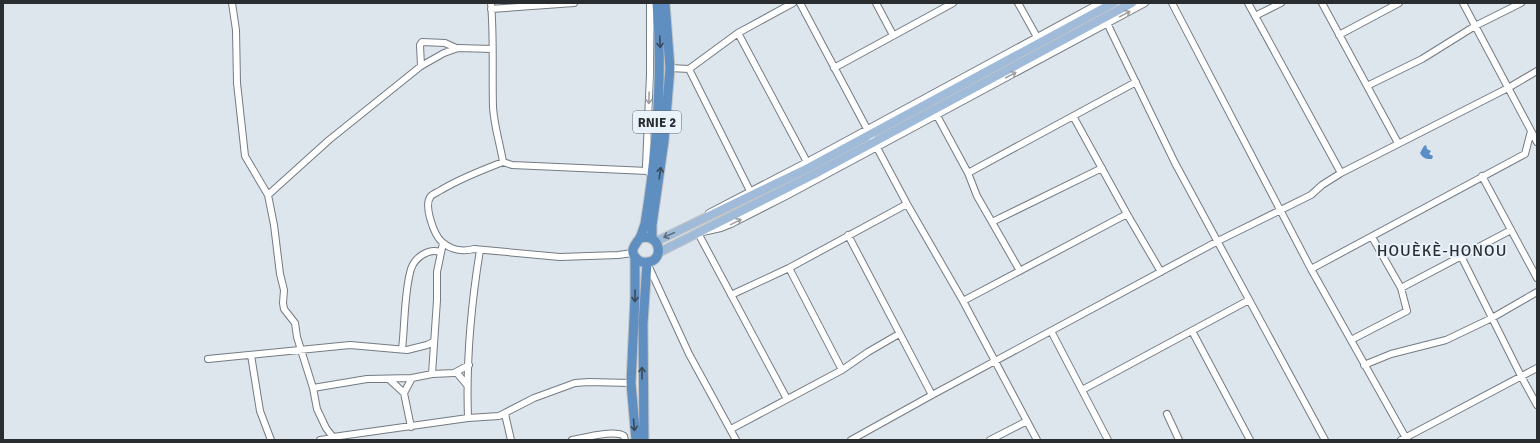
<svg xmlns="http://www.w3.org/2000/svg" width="1540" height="443" viewBox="0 0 1540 443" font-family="Signika,sans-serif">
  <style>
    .water { fill: #598ec6 }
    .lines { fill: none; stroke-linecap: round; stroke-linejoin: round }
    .minor-casing { stroke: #747b82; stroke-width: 8 }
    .major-casing { stroke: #c3c4c5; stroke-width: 10 }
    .highway-casing { stroke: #c3c4c5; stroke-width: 11 }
    .minor { stroke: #fff; stroke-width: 6 }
    .major { stroke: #9fbbd9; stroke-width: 8 }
    .highway { stroke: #5f8ec0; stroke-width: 9 }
    .oneway { stroke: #9fa0a2 }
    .oneway2 { stroke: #3a4a5b }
    .oneway3 { stroke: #5f6d7c }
    .labels { text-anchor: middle; stroke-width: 4; stroke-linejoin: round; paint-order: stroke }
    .shield { fill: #eaf2fb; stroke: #64686d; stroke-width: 1 }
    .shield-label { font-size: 13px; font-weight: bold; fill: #2a2d30 }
    .quarter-label { font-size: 16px; letter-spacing: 1px; fill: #2a2d30; stroke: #eaf2fb }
  </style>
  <rect width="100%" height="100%" fill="#dde5ed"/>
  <!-- water -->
  <path class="water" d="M1426 145 1427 149 1431 151 1429 154 1433 156 1432 159C1427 159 1423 159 1420 153L1424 146Z"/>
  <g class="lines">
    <!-- minor casing -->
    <g class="minor-casing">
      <path id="minor" d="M232 3 236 30 237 83 245 156 268 195
        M491 3C494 38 492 72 493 107 494 126 500 143 503 162
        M800 3 907 204 963 301 1037 440
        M876 3 893 35
        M1018 3 1037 37
        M1172 3 1311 269 1407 440
        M1248 3 1341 173
        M1322 3 1398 143
        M1463 3 1537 142
        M491 9 574 3
        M1255 16 1281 3
        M1107 23 1175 163 1325 440
        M738 33 807 162
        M1339 35 1399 3
        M421 66 420 45 422 42 445 43 456 48
        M670 68 689 69 738 33 793 3
        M834 68 953 3
        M689 69 750 191
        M1367 86 1422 59 1475 26 1521 3
        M935 112 968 173 977 196 1020 271
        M1073 116 1127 214 1161 272
        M649 173 646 166 650 75V3
        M968 173 1136 82
        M1482 176 1537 278
        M709 213 807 162 1100 3
        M992 222 1102 168
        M848 235 932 395
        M633 253 618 255 560 257 474 249C463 252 451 250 442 242 434 235 423 205 431 196 433 194 438 192 441 190 461 178 482 170 503 162L512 165 648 171
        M1461 256 1521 376 1537 405
        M648 265 689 354 736 440
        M789 268 842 370
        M1311 269 1525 154 1531 131
        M1401 288 1511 230
        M731 295 789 268 907 204
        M963 301 1127 214
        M1051 331 1108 440
        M1192 331 1250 440
        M1351 340 1407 311 1401 288 1372 237
        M402 349C405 325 404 292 411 269 415 257 429 248 440 252
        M251 355 260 411 271 440
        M208 359 350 345 407 350 427 345 433 342
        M1364 365 1391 354 1446 340 1492 318 1537 292
        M457 373 467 385
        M432 374 437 300V272L443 243
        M390 380 404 393 411 427
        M313 388 367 379 412 378 432 374 454 373 469 365
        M1082 390 1249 300
        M404 393 412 378
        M787 399 698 233 721 228 731 224 786 196 1145 3
        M505 414 511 440
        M1167 414 1179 440
        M468 418C466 362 471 305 480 250
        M731 429 842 370 868 352 899 334
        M333 437 468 418 499 416 534 398 575 383 589 382 631 383
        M320 440 334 438
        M335 440 326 428 317 409 313 388 297 337 295 323 284 309 283 303 284 290 280 274 274 225 268 195 329 140 421 66 444 53 458 48 492 49
        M572 440C583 438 615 429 624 436L625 440
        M851 440 932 395 1218 241 1311 195 1322 185 1341 173 1508 88 1537 71
        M990 440 1027 421
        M1401 440 1537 368"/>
    </g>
    <!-- major casing -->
    <g class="major-casing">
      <path id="major" d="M655 242 808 168 1113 3
        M658 253 815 174 1132 3"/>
    </g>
    <!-- highway casing -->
    <g class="highway-casing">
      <path id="highway" d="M639 239C659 230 666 260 648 262 643 263 639 262 636 258 629 251 635 245 639 239 642 235 643 229 645 224 657 151 663 77 657 3
        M652 239V225L664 141 670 68 665 3
        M635 257V297L631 383 636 440
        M644 440 643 324 647 263"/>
    </g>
    <!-- minor -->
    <use href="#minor" class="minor"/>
    <!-- major -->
    <use href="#major" class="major"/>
    <!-- highway -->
    <use href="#highway" class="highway"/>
  </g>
  <!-- one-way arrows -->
  <defs><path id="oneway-shaft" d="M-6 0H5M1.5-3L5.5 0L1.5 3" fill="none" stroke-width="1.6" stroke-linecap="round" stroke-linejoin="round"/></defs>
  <g class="oneway">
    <use href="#oneway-shaft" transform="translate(1125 14) rotate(-28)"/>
    <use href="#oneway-shaft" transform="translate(1011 75) rotate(-28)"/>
    <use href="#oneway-shaft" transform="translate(649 98) rotate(92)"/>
    <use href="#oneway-shaft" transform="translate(736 222) rotate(-26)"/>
  </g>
  <g class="oneway2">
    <use href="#oneway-shaft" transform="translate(660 42) rotate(88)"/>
    <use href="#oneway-shaft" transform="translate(660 173) rotate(-82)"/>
    <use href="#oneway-shaft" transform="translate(635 296) rotate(91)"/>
    <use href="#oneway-shaft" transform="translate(642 373) rotate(-90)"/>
    <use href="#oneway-shaft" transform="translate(634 425) rotate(85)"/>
  </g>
  <use class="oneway3" href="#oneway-shaft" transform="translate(669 235) rotate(155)"/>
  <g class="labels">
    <!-- shield labels -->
    <rect class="shield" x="633" y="111" width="48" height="22" rx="3"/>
    <g class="shield-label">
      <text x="657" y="127">RNIE 2</text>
    </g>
    <!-- quarter labels -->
    <g class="quarter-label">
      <text x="1442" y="256">HOUÈKÈ-HONOU</text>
    </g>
  </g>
  <!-- border -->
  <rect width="1540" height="443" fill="none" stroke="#2a2d30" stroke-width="8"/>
</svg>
